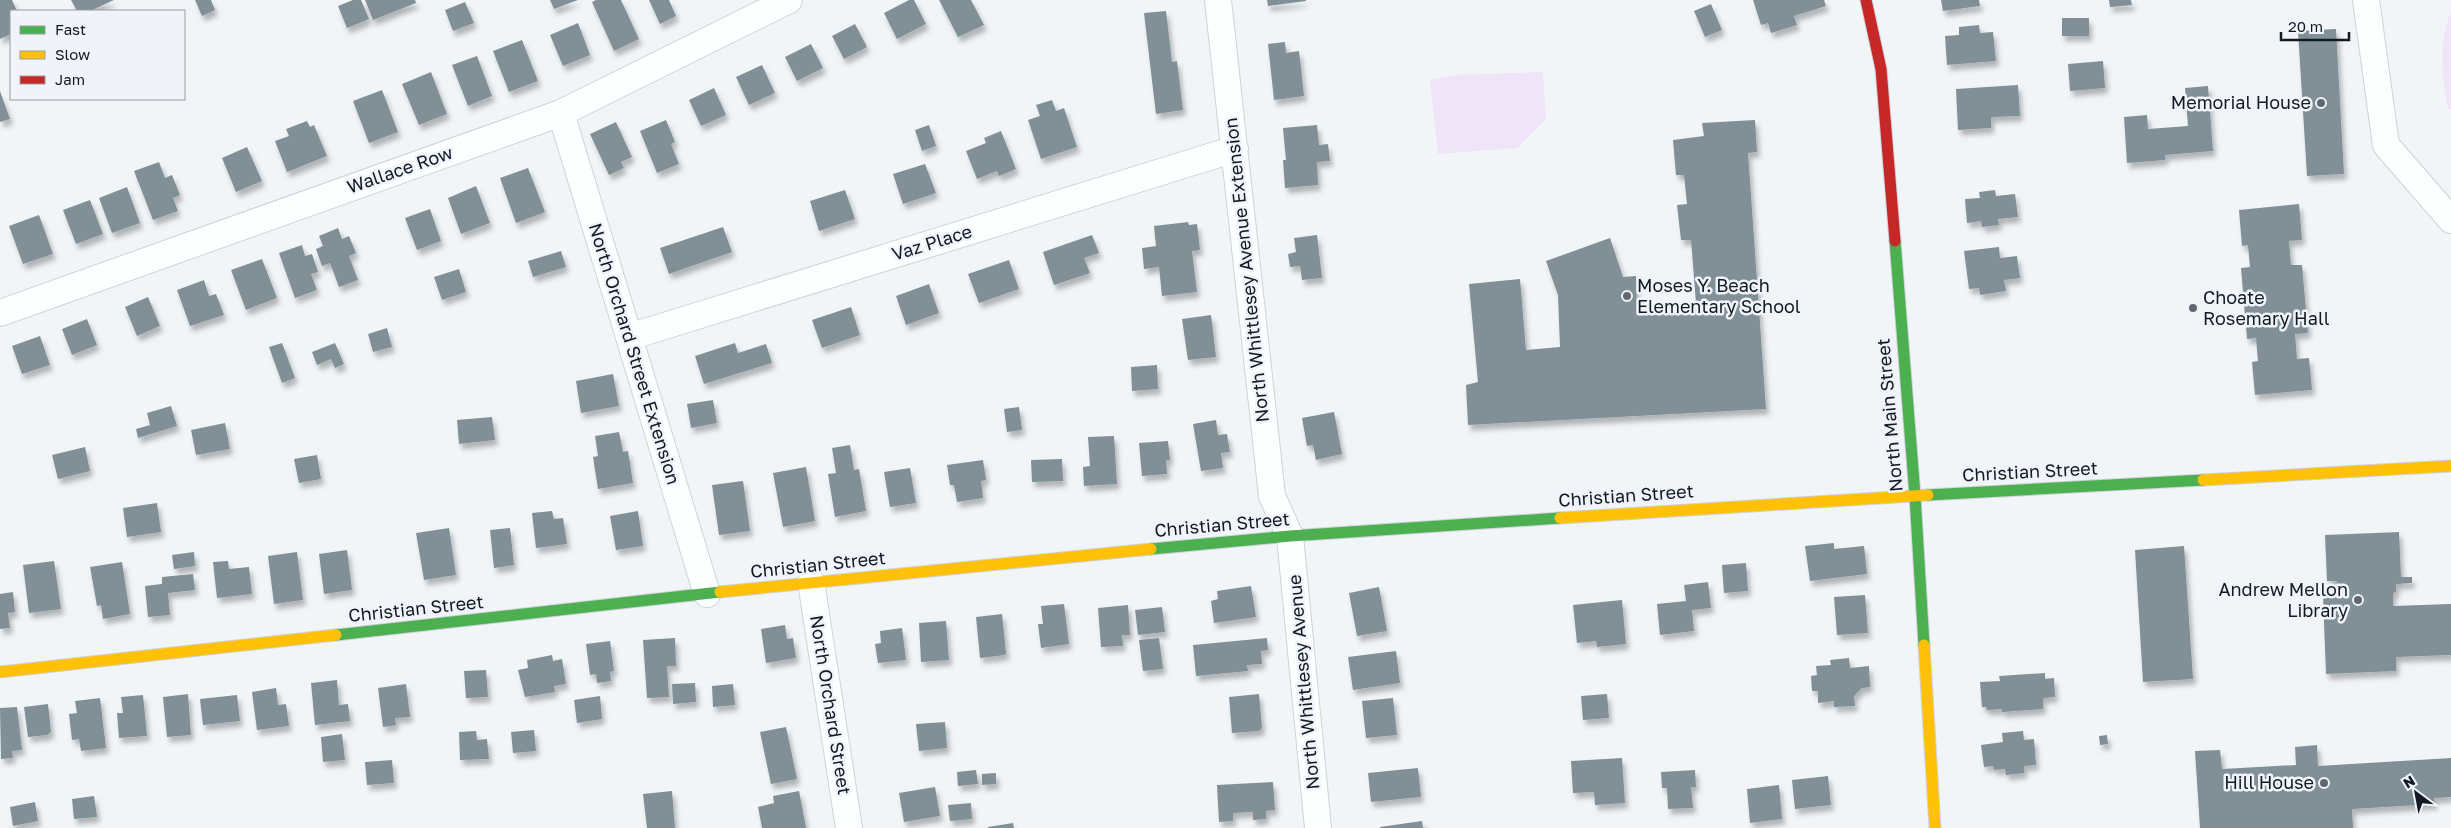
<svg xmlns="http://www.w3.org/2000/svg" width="2451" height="828" viewBox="0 0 2451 828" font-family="'Golos Text',sans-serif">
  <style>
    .green { fill: #efe4f8 }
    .building { fill: #819096; filter: url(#shadow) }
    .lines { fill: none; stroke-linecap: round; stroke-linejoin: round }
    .street-casing { stroke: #cdd3d9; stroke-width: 28 }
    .fast-casing { stroke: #cdd3d9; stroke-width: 13 }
    .slow-casing { stroke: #cdd3d9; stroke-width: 13 }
    .jam-casing { stroke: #cdd3d9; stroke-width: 13 }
    .street { stroke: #fdfefe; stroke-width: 26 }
    .fast { stroke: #4caf50; stroke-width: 11 }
    .slow { stroke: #ffc107; stroke-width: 11 }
    .jam { stroke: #c62828; stroke-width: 11 }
    .poi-dot { fill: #60676e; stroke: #f0f4fa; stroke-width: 2 }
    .labels { text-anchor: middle; stroke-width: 5; stroke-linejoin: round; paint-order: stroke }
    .poi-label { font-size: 18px; fill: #121a24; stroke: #f0f4fa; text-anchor: end }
    .street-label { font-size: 18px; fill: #121a24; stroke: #f0f4fa }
  </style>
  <defs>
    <filter id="shadow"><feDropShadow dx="3" dy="5.5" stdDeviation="2.5" flood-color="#0004"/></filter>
  </defs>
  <rect width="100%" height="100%" fill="#f2f5f8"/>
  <!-- green -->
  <path class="green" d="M2451 11V109H2448C2442 73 2438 47 2451 11Z
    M1543 72 1546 119 1517 148 1438 154 1430 80 1455 75Z"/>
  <!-- building -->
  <path class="building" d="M0 0H12L17 11H11V34L0 39Z
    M71 0H114L90 11H77Z
    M195 0H211L215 10 202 16Z
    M353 0H361L369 19 347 28 338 6Z
    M365 0H415L416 3 373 20Z
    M550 0H578L554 9Z
    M596 0H621L639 39 614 51 592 2Z
    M649 0H669L676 16 660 24Z
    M909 0H914L926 24 897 39 884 13Z
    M939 0H971L984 25 958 37Z
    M1267 0H1306V1L1268 6Z
    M1753 0H1824L1826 6 1794 16 1797 25 1771 33 1768 23 1761 25Z
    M1941 0H1979L1980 6 1943 11Z
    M2109 0H2131L2132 5 2110 7Z
    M465 2 474 23 453 31 445 10Z
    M1711 4 1722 30 1705 37 1694 11Z
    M1166 11 1172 62 1177 61 1183 110 1156 114 1144 13Z
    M2062 18H2089V36H2062Z
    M578 23 590 55 563 66 550 35Z
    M855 24 867 47 844 59 832 36Z
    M1979 25 1980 33 1993 32 1996 61 1947 65 1945 36 1959 35V27Z
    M2336 29 2344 174 2307 176 2298 31Z
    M522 40 538 81 509 92 493 51Z
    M1285 42 1286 53 1299 51 1304 96 1274 100 1268 44Z
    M811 44 823 68 797 81 785 57Z
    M477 56 492 96 468 106 452 65Z
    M2103 61 2105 88 2070 91 2068 64Z
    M762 65 775 93 749 105 736 77Z
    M431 72 447 114 419 125 402 84Z
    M2018 85 2020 116 1991 117V128L1958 130 1956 89Z
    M2208 86 2213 151 2165 155V160L2127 163 2124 117 2147 115 2148 129 2188 126 2185 88Z
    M714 88 726 115 701 126 689 100Z
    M382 90 398 132 369 143 353 101Z
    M0 91 10 119 0 122Z
    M1052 100 1056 111 1064 108 1077 147 1041 159 1028 120 1040 116 1036 105Z
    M666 120 675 142 671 144 679 164 657 173 640 131Z
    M1755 120 1757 152 1748 153 1766 409 1468 425 1466 385 1478 382 1469 284 1520 279 1526 350 1560 347 1558 295 1546 261 1610 238 1623 277 1636 276 1637 308 1696 303 1691 240H1681L1677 205 1687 204 1684 175H1676L1673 140 1704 136 1702 123Z
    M307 121 310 127 314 125 327 156 287 172 275 141 289 136 286 129Z
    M616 122 632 157 621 162 624 168 609 175 590 134Z
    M929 125 936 146 922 151 915 130Z
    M1317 125 1319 145 1328 144 1330 161 1317 162 1318 185 1285 188 1283 160H1286L1283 128Z
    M1001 131 1016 169 999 176 997 171 977 179 966 151 986 143 984 138Z
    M247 147 262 181 236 192 222 158Z
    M159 162 165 178 172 175 180 195 173 198 178 211 153 220 134 171Z
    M925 164 936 193 903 204 893 174Z
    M528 168 545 212 516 223 500 178Z
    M476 186 490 223 461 234 448 198Z
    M127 187 140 223 112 233 99 198Z
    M845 190 855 219 819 231 810 201Z
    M1995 190 1996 196 2015 194 2018 217 1998 219 1999 225 1982 227 1981 221 1967 223 1965 199 1980 198 1979 192Z
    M90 200 103 234 76 244 63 210Z
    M2299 204 2302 240 2289 241 2291 265H2302L2308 333 2295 334 2297 359 2309 358 2312 390 2255 395 2252 362 2258 361 2256 338 2247 339 2241 268 2250 267 2248 245 2242 246 2239 210Z
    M430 209 441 241 417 250 405 218Z
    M39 215 53 254 23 264 9 226Z
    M1188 222 1189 225 1197 224 1200 250 1192 251 1197 292 1162 296 1159 267 1144 269 1142 248 1156 246 1154 226Z
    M723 227 732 252 669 274 660 248Z
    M338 228 342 239 349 236 356 253 349 256 358 280 339 287 330 263 322 266 316 249 323 246 319 236Z
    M1092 235 1099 253 1084 258 1090 273 1054 285 1043 252Z
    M1317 235 1322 278 1302 280 1300 266 1290 267 1288 254 1296 252 1294 238Z
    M302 245 305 256 312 254 318 272 311 274 317 290 295 298 279 253Z
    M1999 247 2000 258 2017 256 2020 278 2004 280 2006 291 1980 295 1979 288 1969 289 1964 251Z
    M561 251 566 267 533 277 528 261Z
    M262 259 277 298 246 310 231 270Z
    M1009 260 1019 289 979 303 968 274Z
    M459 269 466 292 442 300 434 277Z
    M204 280 209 296 216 294 224 315 190 326 177 290Z
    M929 284 939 313 906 325 896 296Z
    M148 297 160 326 137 336 125 307Z
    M851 307 860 335 822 348 812 320Z
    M1211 315 1216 357 1188 360 1182 319Z
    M87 319 97 345 72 355 62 329Z
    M387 328 392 347 373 352 368 334Z
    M40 336 50 365 22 374 12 346Z
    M282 343 295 378 282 383 269 347Z
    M335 343 344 364 335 368 331 359 317 365 312 352Z
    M735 343 738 353 766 344 772 363 704 384 695 356Z
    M1157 365 1158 389 1132 391 1131 367Z
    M613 374 619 406 581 413 576 381Z
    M713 400 717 423 691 428 687 404Z
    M171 406 177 426 138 438 136 429 150 425 147 413Z
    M1019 407 1022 430 1007 432 1004 409Z
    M1334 412 1342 454 1316 460 1313 445 1307 446 1302 418Z
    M492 417 495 440 459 444 457 420Z
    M1216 420 1218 435 1227 434 1230 452 1221 453 1223 468 1201 471 1193 424Z
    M225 423 230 449 196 455 191 430Z
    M619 432 623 452 628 451 633 483 598 489 593 457 598 456 595 436Z
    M1114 436 1117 484 1084 486 1083 467 1090 466 1088 437Z
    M1168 441 1170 460H1166L1167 474 1142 476 1139 443Z
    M850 445 854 470 859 469 866 511 835 517 828 474 836 473 832 448Z
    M85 447 90 471 58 479 52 455Z
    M317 455 321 479 299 483 294 459Z
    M1062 459 1063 481 1032 482 1031 460Z
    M983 460 986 480 981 481 983 498 957 502 954 485H950L947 465Z
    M806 467 815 521 783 527 773 473Z
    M910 468 916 503 890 507 884 472Z
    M743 481 750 531 719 535 712 485Z
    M157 503 161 532 127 537 123 508Z
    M552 511 554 519 563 518 567 544 536 548 532 513Z
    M638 511 643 546 616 550 610 516Z
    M449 528 456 575 424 580 416 533Z
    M510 528 514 565 494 568 490 530Z
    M2399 532 2401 577H2412V583L2396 584V592L2393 593V606L2451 604V655L2396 657V671L2326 674 2323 596 2338 593 2337 581H2327L2325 535Z
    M1834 543V549L1864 546 1867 574 1810 581 1805 546Z
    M2184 546 2193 679 2143 682 2135 550Z
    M347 550 352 590 324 594 319 554Z
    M194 552 195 566 174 569 172 555Z
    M297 552 303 600 274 604 268 556Z
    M54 561 61 609 29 613 23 565Z
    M228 561 229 569 249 567 252 594 217 598 213 562Z
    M122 562 130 614 103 619 101 605 97 606 90 567Z
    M1746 563 1748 591 1724 593 1722 565Z
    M193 574 195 590 168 593 170 615 148 617 145 586 162 584V577Z
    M1708 582 1711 608 1692 610 1694 631 1660 635 1657 604 1686 601 1684 585Z
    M1251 586 1256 617 1214 623 1211 601 1218 599 1217 591Z
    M1379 587 1387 631 1357 636 1349 593Z
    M13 592 15 612 8 613 10 628 0 629V594Z
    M1865 595 1868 633 1837 635 1834 597Z
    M1622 600 1626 644 1597 647 1596 641 1577 643 1573 605Z
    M1064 604 1069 644 1041 648 1038 624H1043L1041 606Z
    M1128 605 1130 635H1122L1123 646 1101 647 1098 608Z
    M1162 607 1165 632 1138 635 1135 610Z
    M1002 614 1006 653 1005 655 980 658 976 617Z
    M946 621 949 660 921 662 919 623Z
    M785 625 787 639 793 638 796 658 766 663 761 629Z
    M902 628 906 660 878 663 875 644 881 643 880 631Z
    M675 638 676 666H667L669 697 647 698 643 640Z
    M1159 638 1163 669 1143 671 1139 640Z
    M1267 638 1268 650 1261 651 1262 664 1247 665 1248 671 1196 676 1193 645Z
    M610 641 614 671 610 672 611 681 597 683 596 674 590 675 586 644Z
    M1396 651 1400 683 1353 690 1348 657Z
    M552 655 553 661 562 659 566 684 554 686 555 692 525 697 518 670 528 668 527 660Z
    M1849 658 1850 668 1869 666 1870 687 1862 688 1854 696 1855 706 1834 707V701L1818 703V691H1812L1811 676 1817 675 1816 666 1831 665 1830 660Z
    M486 670 488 697 466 698 464 671Z
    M2045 673V679L2054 678 2055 697 2043 698V709L2002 712V709L1987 710 1986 707H1982L1980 682 2000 681 1999 676Z
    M337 680 339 705 348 704 350 721 315 725 311 683Z
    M695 683 696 702 673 704 672 684Z
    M406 684 410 717 395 718 396 725 383 727 378 688Z
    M733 684 735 705 713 707 712 686Z
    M276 688 278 705 286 704 289 726 257 730 252 692Z
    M188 694 191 735 167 737 163 697Z
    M1259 694 1262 728 1259 731 1232 733 1229 697Z
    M1607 694 1609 718 1583 720 1581 696Z
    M143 695 147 736 119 738 117 713H123L121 697Z
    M237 695 240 721 203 725 200 699Z
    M600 696 602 719 577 723 574 700Z
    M100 698 106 748 81 751 79 739 72 740 69 714 77 713 75 701Z
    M1393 698 1397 735 1366 738 1362 701Z
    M48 704 51 732 47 735 28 737 24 707Z
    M17 707 22 750 12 751 13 758 1 759 0 708Z
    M945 722 947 748 919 751 916 724Z
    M786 727 797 779 771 784 760 732Z
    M534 730 536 751 513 753 511 732Z
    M476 731 477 740 487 739 489 759 460 760 459 732Z
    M2023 731 2024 740 2034 739 2036 765 2024 766V773L2006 775 2005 769 1994 770 1993 766 1984 767 1981 745 2003 742 2002 733Z
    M342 734 345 760 323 762 321 737Z
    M2107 735 2108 744 2100 745 2099 736Z
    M2317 745 2318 766 2451 758V797L2434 798 2435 804 2352 809 2353 828H2200L2195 751 2220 750 2222 769 2296 765 2295 747Z
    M1622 758 1625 803 1595 805 1594 792 1573 793 1571 761Z
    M392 760 394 783 367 785 365 762Z
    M1418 768 1421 797 1371 802 1368 773Z
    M976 770 978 784 958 786 957 772Z
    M1695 770 1696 787H1691L1693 808 1668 809 1667 788H1662L1661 772Z
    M996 773V784L982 785V774Z
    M1828 776 1831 805 1795 809 1792 780Z
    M1273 782 1275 810 1266 811V819L1253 820V812L1233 813V821L1219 822 1217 785Z
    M1779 785 1782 819 1750 823 1747 789Z
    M935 787 940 816 904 822 899 793Z
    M672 791 675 828H647L643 794Z
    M799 791 806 828H762L758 807 774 803 773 796Z
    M94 796 97 817 74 819 72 799Z
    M35 802 38 821 13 826 10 807Z
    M971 803 972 819 950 821 948 805Z
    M1422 821 1423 828H1380V827Z
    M1013 823 1014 828H988V827Z"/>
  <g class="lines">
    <!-- street casing -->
    <g class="street-casing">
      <path id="street" d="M1218 0 1272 496 1290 536 1318 828
        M2366 0 2386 145 2451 220
        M561 113 707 594
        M0 313 561 113 789 0
        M629 337 1235 149
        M811 582 849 828"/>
    </g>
    <!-- fast casing -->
    <g class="fast-casing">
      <path id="fast" d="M1895 241 1915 496 1924 645
        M1928 495 2203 480
        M1151 549 1290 536 1560 518
        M336 635 720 592"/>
    </g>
    <!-- slow casing -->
    <g class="slow-casing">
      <path id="slow" d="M2203 480 2451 466
        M1560 518 1928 495
        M720 592 1151 549
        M1924 645 1935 828
        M0 672 336 635"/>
    </g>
    <!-- jam casing -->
    <g class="jam-casing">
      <path id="jam" d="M1866 0 1881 69 1895 241"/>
    </g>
    <!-- street -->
    <use href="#street" class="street"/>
    <!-- fast -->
    <use href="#fast" class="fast"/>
    <!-- slow -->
    <use href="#slow" class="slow"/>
    <!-- jam -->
    <use href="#jam" class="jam"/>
  </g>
  <!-- markers -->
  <g class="poi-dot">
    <circle cx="2321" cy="103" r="5"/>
    <circle cx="1627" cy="296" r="5"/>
    <circle cx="2193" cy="308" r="5"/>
    <circle cx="2358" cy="600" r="5"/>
    <circle cx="2324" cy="783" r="5"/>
  </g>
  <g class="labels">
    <!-- poi labels -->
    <g class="poi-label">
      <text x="2311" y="109">Memorial House</text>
      <text x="1637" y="292" text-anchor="start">Moses Y. Beach<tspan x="1637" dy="21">Elementary School</tspan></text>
      <text x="2203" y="304" text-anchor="start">Choate<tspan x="2203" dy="21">Rosemary Hall</tspan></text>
      <text x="2348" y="596">Andrew Mellon<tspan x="2348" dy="21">Library</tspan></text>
      <text x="2314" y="789">Hill House</text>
    </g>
    <!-- street labels -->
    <g class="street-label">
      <text transform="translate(400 170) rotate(-19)" y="6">Wallace Row</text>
      <text transform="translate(932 243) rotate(-17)" y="6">Vaz Place</text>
      <text transform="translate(1247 270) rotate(-96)" y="6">North Whittlesey Avenue Extension</text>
      <text transform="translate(634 354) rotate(73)" y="6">North Orchard Street Extension</text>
      <text transform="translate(1890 415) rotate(-95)" y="6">North Main Street</text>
      <text transform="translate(2030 472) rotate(-3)" y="6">Christian Street</text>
      <text transform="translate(1626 496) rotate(-4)" y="6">Christian Street</text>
      <text transform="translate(1222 525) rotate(-5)" y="6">Christian Street</text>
      <text transform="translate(818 565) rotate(-6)" y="6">Christian Street</text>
      <text transform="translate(416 609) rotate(-6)" y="6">Christian Street</text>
      <text transform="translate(1304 682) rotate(-95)" y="6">North Whittlesey Avenue</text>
      <text transform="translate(830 705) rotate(81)" y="6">North Orchard Street</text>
    </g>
  </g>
  <!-- legend -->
  <rect x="10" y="10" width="175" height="90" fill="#f0f4fa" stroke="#979da4"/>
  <rect x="20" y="26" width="25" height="8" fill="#4caf50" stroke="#979da4"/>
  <text x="55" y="35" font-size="15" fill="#121a24">Fast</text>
  <rect x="20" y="51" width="25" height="8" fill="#ffc107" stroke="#979da4"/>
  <text x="55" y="60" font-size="15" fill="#121a24">Slow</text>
  <rect x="20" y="76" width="25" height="8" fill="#c62828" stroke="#979da4"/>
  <text x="55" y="85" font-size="15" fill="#121a24">Jam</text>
  <!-- north arrow -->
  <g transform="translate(2416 793) rotate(328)" stroke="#f0f4fa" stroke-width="4" paint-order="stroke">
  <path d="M0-4L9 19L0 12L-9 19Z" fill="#121a24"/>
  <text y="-8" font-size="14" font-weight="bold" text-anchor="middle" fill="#121a24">N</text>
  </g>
  <!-- scale -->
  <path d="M2281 32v8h68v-8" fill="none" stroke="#121a24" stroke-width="2.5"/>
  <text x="2288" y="32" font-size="15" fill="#121a24" stroke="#f0f4fa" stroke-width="4" paint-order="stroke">20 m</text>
</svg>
